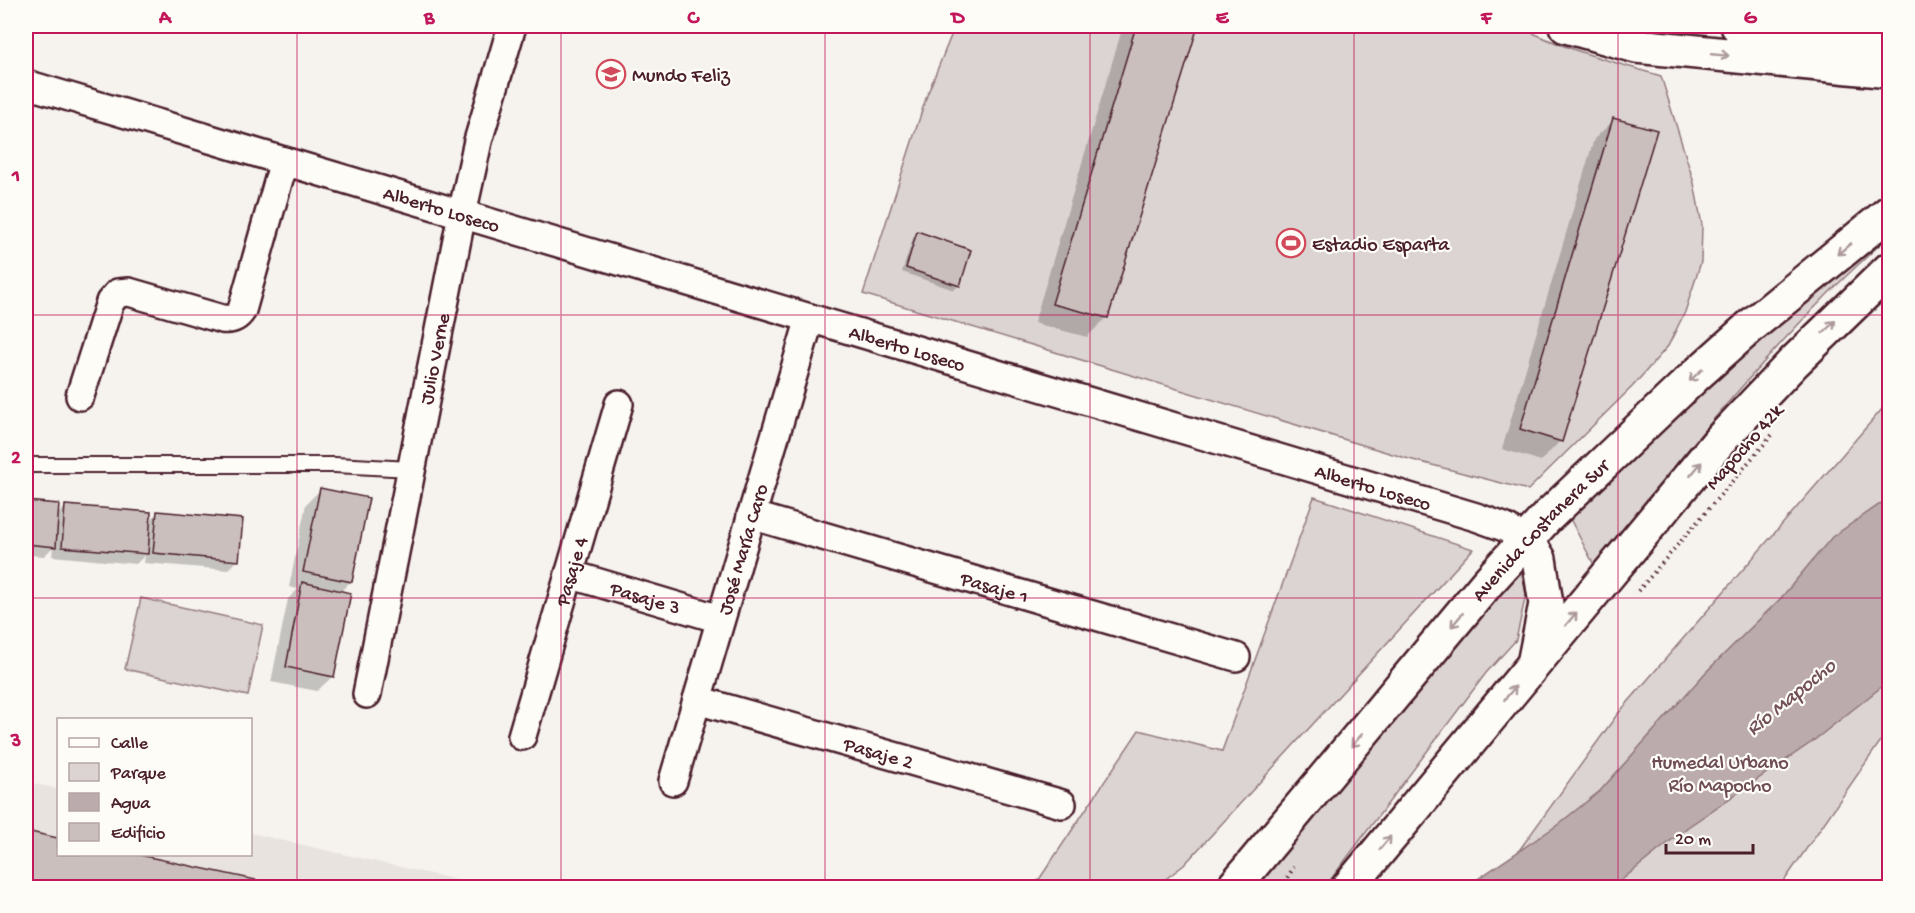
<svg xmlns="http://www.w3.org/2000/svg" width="1915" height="913" viewBox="0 0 1915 913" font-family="'Gochi Hand',sans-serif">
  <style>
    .built { fill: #e9e3e0 }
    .green { fill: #dcd4d2; stroke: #937a7e; stroke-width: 1.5 }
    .water { fill: #bbabac; stroke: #8e7378; stroke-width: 1.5 }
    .shadow { fill: #0003 }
    .building { fill: #cbbfbe; stroke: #4a1f2b; stroke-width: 1.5 }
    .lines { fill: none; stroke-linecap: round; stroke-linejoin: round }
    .lane-casing { stroke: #4a1f2b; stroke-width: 18 }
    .street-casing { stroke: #4a1f2b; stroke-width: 32 }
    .secondary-casing { stroke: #4a1f2b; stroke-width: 38 }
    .highway-casing { stroke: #4a1f2b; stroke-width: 38 }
    .path { stroke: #4a1f2b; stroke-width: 4; stroke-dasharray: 1.5 4.5; stroke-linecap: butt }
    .lane { stroke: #fdfcf7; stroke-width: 14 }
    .street { stroke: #fdfcf7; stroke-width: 27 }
    .secondary { stroke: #fdfcf7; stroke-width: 33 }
    .highway { stroke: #fdfcf7; stroke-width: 33 }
    .oneway { stroke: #ac999b }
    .grid { fill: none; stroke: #c2185b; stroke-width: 1.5; stroke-opacity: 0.55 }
    .labels { text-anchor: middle; stroke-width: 4.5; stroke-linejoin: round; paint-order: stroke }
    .poi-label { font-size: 20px; fill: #4a1f2b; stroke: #fdfcf7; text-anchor: start }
    .street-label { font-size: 20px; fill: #4a1f2b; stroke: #fdfcf7 }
    .park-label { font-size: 20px; fill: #6e4c55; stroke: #fdfcf7 }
    .water-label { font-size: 21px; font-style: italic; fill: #725058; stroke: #fdfcf7 }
    .neatline { fill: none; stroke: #c2185b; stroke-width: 2 }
    .grid-label { font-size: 20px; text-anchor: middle; font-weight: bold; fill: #c2185b }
  </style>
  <rect width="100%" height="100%" fill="#f6f3ef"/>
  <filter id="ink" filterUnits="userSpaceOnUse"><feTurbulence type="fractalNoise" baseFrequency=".0167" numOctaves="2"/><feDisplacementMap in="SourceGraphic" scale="12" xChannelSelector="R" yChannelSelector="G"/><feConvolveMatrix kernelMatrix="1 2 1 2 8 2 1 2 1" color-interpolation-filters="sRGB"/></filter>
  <g filter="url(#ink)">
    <!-- built -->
    <path class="built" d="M26 782 58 789V854H250L251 833 488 887 26 888Z"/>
    <!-- green -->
    <path class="green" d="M955 26H1518C1566 50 1610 61 1661 76L1694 183 1702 225 1701 262 1685 312 1668 346 1633 386 1528 490 1409 459 863 294 927 95Z
      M1889 222V236C1867 257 1844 277 1823 299 1741 382 1668 474 1594 565L1566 511Z
      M1889 401V729L1780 887 1492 888 1616 716Z
      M1314 497 1473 549 1184 865 1155 887H1034L1139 730 1222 751Z
      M1521 570 1526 594 1516 640 1486 673 1325 887 1256 888 1429 676Z
      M141 598 263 625 248 696 125 669Z"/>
    <!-- water -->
    <path class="water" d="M1889 498V681L1812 742 1688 827 1619 882 1614 887H1466L1556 826 1600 791 1706 672 1781 598 1832 537Z"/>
    <!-- shadow -->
    <path class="shadow" d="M1123 26H1197L1107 317 1087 337 1034 323Z
      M1614 120 1560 441 1541 461 1502 449 1594 139Z
      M918 233 959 285 954 290 902 272 913 238Z
      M321 489 351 581 340 592 333 676 317 691 271 682 288 599 298 589 289 587 306 504Z
      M26 503 58 506 57 515 66 506 149 521 158 512 238 560 228 570 144 563 145 555 136 564 52 556 53 547 44 556 26 555Z
      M26 833 58 840V854L253 888H26Z"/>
    <!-- building -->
    <path class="building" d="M1136 26H1198L1108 318 1052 304Z
      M1613 118 1657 130 1562 442 1520 429Z
      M917 231 971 250 960 286 906 268Z
      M320 488 369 498 352 582 303 572Z
      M26 501 59 504 56 547 26 544Z
      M65 505 151 512 148 554 62 547Z
      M157 511 243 519 239 561 153 553Z
      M302 582 351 593 334 677 286 667Z
      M26 831 58 838V854H135L256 880 255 888H26Z"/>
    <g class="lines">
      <!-- lane casing -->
      <g class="lane-casing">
        <path id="lane" d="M26 465H335L411 469"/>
      </g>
      <!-- street casing -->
      <g class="street-casing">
        <g id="street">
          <path id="s1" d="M26 84 1476 517 1504 527 1526 539"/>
          <path d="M80 396 110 302 118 293 129 292 222 319C231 320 237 318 242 310L284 161"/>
          <path id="s2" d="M751 515 1236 657"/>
          <path id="s3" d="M569 574 720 619"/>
          <path id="s4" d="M367 694 462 214 478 141 512 26"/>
          <path id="s5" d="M697 700 1062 804"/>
          <path id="s6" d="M522 736 619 404"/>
          <path id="s7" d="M673 781 810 318"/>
        </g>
      </g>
      <!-- secondary casing -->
      <g class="secondary-casing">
        <g id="secondary">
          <path d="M1738 26 1890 52"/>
          <path d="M1526 539 1539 559 1546 604 1535 659"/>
          <path id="s8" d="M1233 888 1487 583 1547 517 1695 376 1752 325 1890 212"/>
          <path d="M1348 888 1721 439 1794 362 1890 269"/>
        </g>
      </g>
      <!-- highway casing -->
      <g class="highway-casing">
        <path id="highway" d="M1566 26 1636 46 1890 71"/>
      </g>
      <!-- path -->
      <path class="path" d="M1638 591 1772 435
        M1281 888 1294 867"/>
      <!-- lane -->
      <use href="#lane" class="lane"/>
      <!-- street -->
      <use href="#street" class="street"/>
      <!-- secondary -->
      <use href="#secondary" class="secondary"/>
      <!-- highway -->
      <use href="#highway" class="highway"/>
    </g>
    <!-- one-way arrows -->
    <defs><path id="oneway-shaft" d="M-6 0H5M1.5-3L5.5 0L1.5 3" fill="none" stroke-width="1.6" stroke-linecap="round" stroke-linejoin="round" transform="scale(1.5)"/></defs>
    <g class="oneway">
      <use href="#oneway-shaft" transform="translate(1720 55) rotate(5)"/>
      <use href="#oneway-shaft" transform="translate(1844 249) rotate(141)"/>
      <use href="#oneway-shaft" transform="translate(1829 327) rotate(-44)"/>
      <use href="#oneway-shaft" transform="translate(1696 375) rotate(137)"/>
      <use href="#oneway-shaft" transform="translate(1696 469) rotate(-50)"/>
      <use href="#oneway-shaft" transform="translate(1571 619) rotate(-50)"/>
      <use href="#oneway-shaft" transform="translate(1457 620) rotate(130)"/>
      <use href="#oneway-shaft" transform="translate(1510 693) rotate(-50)"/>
      <use href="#oneway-shaft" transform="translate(1357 740) rotate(130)"/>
      <use href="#oneway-shaft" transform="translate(1385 843) rotate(-50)"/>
    </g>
  </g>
  <!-- grid -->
  <path class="grid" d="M297 26V888M561 26V888M825 26V888M1090 26V888M1354 26V888M1618 26V888M26 315H1890M26 598H1890"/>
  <!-- icons -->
  <defs>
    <g id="school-ring" transform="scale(1.5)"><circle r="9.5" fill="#fdfcf7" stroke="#d1495b" stroke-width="1.5"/><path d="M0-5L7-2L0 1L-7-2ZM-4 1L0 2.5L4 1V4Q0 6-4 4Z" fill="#d1495b"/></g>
    <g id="stadium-ring" transform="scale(1.5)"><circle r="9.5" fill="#fdfcf7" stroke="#d1495b" stroke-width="1.5"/><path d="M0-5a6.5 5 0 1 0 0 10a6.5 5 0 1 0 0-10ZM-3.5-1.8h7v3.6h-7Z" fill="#d1495b"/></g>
  </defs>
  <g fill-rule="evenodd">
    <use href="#school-ring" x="611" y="74"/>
    <use href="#stadium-ring" x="1291" y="243"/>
  </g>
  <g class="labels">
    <!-- poi labels -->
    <g class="poi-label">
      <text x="632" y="81">Mundo Feliz</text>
      <text x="1312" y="250">Estadio Esparta</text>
    </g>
    <!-- street labels -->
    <g class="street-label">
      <text dy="7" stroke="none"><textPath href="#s1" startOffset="434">Alberto Loseco</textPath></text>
      <text dy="7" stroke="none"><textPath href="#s1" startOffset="920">Alberto Loseco</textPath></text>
      <text dy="7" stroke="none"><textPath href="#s4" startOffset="342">Julio Verne</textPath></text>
      <text transform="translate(1743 446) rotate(-49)" y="7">Mapocho 42k</text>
      <text dy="7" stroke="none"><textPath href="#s1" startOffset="1406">Alberto Loseco</textPath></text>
      <text dy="7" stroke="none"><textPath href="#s8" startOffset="472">Avenida Costanera Sur</textPath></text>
      <text dy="7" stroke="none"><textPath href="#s7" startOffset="242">José María Caro</textPath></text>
      <text dy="7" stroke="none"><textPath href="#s6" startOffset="172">Pasaje 4</textPath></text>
      <text dy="7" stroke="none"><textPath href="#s2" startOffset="254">Pasaje 1</textPath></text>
      <text dy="7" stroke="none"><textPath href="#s3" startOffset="80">Pasaje 3</textPath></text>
      <text dy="7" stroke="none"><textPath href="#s5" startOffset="189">Pasaje 2</textPath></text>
    </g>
    <!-- park labels -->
    <g class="park-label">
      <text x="1720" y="768">Humedal Urbano<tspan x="1720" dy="23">Río Mapocho</tspan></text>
    </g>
    <!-- water labels -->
    <g class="water-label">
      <text transform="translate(1790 696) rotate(-39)" y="7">Río Mapocho</text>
    </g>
  </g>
  <!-- margin -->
  <rect width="1915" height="913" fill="none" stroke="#fdfcf7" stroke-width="66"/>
  <!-- legend -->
  <rect x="57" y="718" width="195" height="138" fill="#fdfcf7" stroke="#b5a4a5" stroke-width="1.5"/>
  <rect x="69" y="738" width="30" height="9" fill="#fdfcf7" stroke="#b5a4a5" stroke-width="1.5"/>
  <text x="111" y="748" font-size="18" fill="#4a1f2b">Calle</text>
  <rect x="69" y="763" width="30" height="18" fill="#dcd4d2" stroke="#b5a4a5" stroke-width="1.5"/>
  <text x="111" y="778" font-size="18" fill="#4a1f2b">Parque</text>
  <rect x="69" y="793" width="30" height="18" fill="#bbabac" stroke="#b5a4a5" stroke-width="1.5"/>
  <text x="111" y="808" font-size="18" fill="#4a1f2b">Agua</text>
  <rect x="69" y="823" width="30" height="18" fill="#cbbfbe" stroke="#b5a4a5" stroke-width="1.5"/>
  <text x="111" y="838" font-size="18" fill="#4a1f2b">Edificio</text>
  <!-- scale -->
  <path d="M1666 844v9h87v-9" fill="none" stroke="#4a1f2b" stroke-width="3"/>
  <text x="1675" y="844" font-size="18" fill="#4a1f2b" stroke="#fdfcf7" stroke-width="4.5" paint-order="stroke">20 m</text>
  <rect x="33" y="33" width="1849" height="847" class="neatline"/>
  <g class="grid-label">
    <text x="165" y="23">A</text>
    <text x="429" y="23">B</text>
    <text x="693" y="23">C</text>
    <text x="958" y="23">D</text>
    <text x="1222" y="23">E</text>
    <text x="1486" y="23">F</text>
    <text x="1750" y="23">G</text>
    <text x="16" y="181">1</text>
    <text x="16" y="463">2</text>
    <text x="16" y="746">3</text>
  </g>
</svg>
